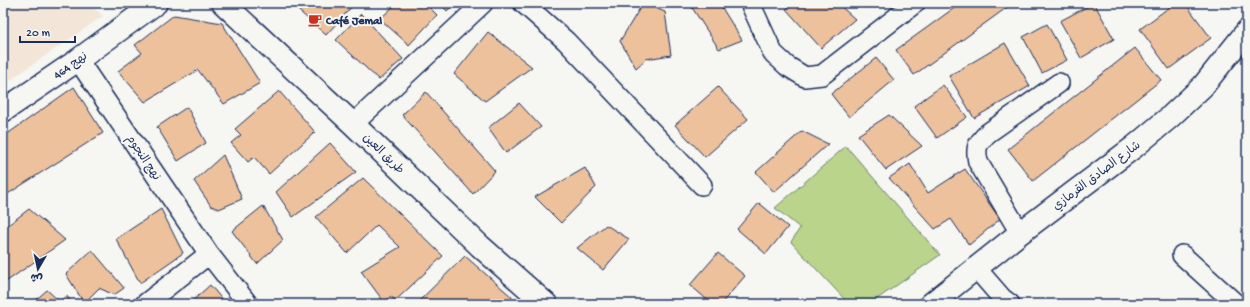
<svg xmlns="http://www.w3.org/2000/svg" width="1250" height="307" viewBox="0 0 1250 307" font-family="'Gochi Hand','Playpen Sans Arabic',sans-serif">
  <style>
    .built { fill: #f3e6d8 }
    .grass { fill: #bad48b; stroke: #6a8274 }
    .building { fill: #edc19c; stroke: #1b2f5e }
    .lines { fill: none; stroke-linecap: round; stroke-linejoin: round }
    .minor-casing { stroke: #1b2f5e; stroke-width: 22 }
    .tertiary-casing { stroke: #1b2f5e; stroke-width: 25 }
    .secondary-casing { stroke: #1b2f5e; stroke-width: 25 }
    .minor { stroke: #f6f6f2; stroke-width: 19 }
    .tertiary { stroke: #f6f6f2; stroke-width: 22 }
    .secondary { stroke: #f6f6f2; stroke-width: 22 }
    .labels { text-anchor: middle; stroke-width: 4; stroke-linejoin: round; paint-order: stroke }
    .poi-label { font-size: 12px; font-weight: bold; fill: #1b2f5e; stroke: #f6f6f2; text-anchor: start }
    .street-label { font-size: 12px; fill: #1b2f5e; stroke: #f6f6f2 }
  </style>
  <rect width="100%" height="100%" fill="#f6f6f2"/>
  <filter id="ink" filterUnits="userSpaceOnUse"><feTurbulence type="fractalNoise" baseFrequency=".025" numOctaves="2"/><feDisplacementMap in="SourceGraphic" scale="8" xChannelSelector="R" yChannelSelector="G"/><feConvolveMatrix kernelMatrix="1 2 1 2 8 2 1 2 1" color-interpolation-filters="sRGB"/></filter>
  <g filter="url(#ink)">
    <!-- built -->
    <path class="built" d="M3 3H88L103 16 3 85Z"/>
    <!-- grass -->
    <path class="grass" d="M846 146 940 255 870 304H849L791 242 800 228 775 208Z"/>
    <!-- building -->
    <path class="building" d="M290 3H355L326 35Z
      M397 3H425L437 15 409 45 380 19Z
      M440 3H455L447 11Z
      M643 3 665 12 671 55 646 59 636 68 620 41Z
      M689 3H719L742 40 719 49Z
      M794 3H837L855 19 821 48 786 9Z
      M961 3H1013L914 75 896 50Z
      M1094 3 1114 39 1081 58 1060 21Z
      M1175 3H1185L1211 38 1169 69 1140 29Z
      M361 14 403 59 379 80 336 40Z
      M174 15 222 23 260 83 224 104 198 70 145 102 118 71 142 53 135 45Z
      M1047 24 1067 60 1042 73 1023 37Z
      M488 32 532 67 485 101 454 74Z
      M1005 43 1030 86 974 118 949 76Z
      M1135 48 1161 80 1033 181 1008 149Z
      M876 58 894 80 849 117 831 94Z
      M943 85 967 117 937 138 914 106Z
      M74 87 103 133 3 197V137Z
      M718 87 748 119 705 157 675 125Z
      M279 91 315 132 269 174 254 157 248 162 231 143 241 135 235 129Z
      M426 92 495 171 473 194 402 115Z
      M519 103 541 127 506 153 488 128Z
      M187 107 206 143 178 161 157 127Z
      M889 115 922 146 886 170 858 135Z
      M802 131 828 144 774 192 756 172Z
      M330 143 356 172 293 217 276 192Z
      M223 155 242 199 219 209 211 206 194 181Z
      M910 164 928 193 965 169 1000 219 969 245 951 219 935 229 889 178Z
      M585 168 596 187 561 223 535 197Z
      M363 178 443 256 395 301 391 296 384 302 361 271 400 247 377 225 347 253 316 217Z
      M759 203 788 227 766 254 737 229Z
      M263 206 283 240 257 264 232 231Z
      M29 209 65 240 3 284V229Z
      M161 209 183 253 140 283 116 239Z
      M606 225 629 239 603 270 577 248Z
      M92 250 124 288 114 295 99 288 84 303 66 274Z
      M718 253 745 276 721 304H712L690 285Z
      M465 256 512 297 507 304H416Z
      M210 285 226 304H189Z
      M47 290 59 301 67 296 72 304H31Z"/>
    <g class="lines">
      <!-- minor casing -->
      <g class="minor-casing">
        <path id="minor" d="M523 3 566 41 702 185
          M750 3 773 53 787 66 805 77 822 75 915 3
          M78 60 209 254 248 304
          M353 124 465 20 483 3
          M1020 233 978 162C975 147 977 144 988 133L1059 83
          M1182 255 1236 304
          M976 268 1002 298 1010 304
          M145 304 209 254"/>
      </g>
      <!-- tertiary casing -->
      <g class="tertiary-casing">
        <path id="tertiary" d="M3 111 78 60 156 3"/>
      </g>
      <!-- secondary casing -->
      <g class="secondary-casing">
        <path id="secondary" d="M223 3 353 124 480 246 546 304
          M931 304 1020 233 1134 147 1170 117 1203 86 1247 31"/>
      </g>
      <!-- minor -->
      <use href="#minor" class="minor"/>
      <!-- tertiary -->
      <use href="#tertiary" class="tertiary"/>
      <!-- secondary -->
      <use href="#secondary" class="secondary"/>
    </g>
  </g>
  <!-- icons -->
  <defs>
    <g id="cafe-bare" transform="scale(1.08)"><path d="M-5.5-4.5H6V0H3Q3 3.5 0 3.5H-2.5Q-5.5 3.5-5.5 0ZM3-3.2v2h1.7v-2ZM-6 4.5H4V6H-6Z" fill="#c8321e" stroke="#f6f6f2" stroke-width="2.5" paint-order="stroke"/></g>
  </defs>
  <g fill-rule="evenodd">
    <use href="#cafe-bare" x="315" y="20"/>
  </g>
  <g class="labels">
    <!-- poi labels -->
    <g class="poi-label">
      <text x="326" y="24">Café Jemal</text>
    </g>
    <!-- street labels -->
    <g class="street-label">
      <text transform="translate(70 65) rotate(-35)" y="4">نهج 464</text>
      <text transform="translate(384 153) rotate(44)" y="4">طريق العين</text>
      <text transform="translate(144 157) rotate(56)" y="4">نهج النجوم</text>
      <text transform="translate(1096 175) rotate(-37)" y="4">شارع الصادق القرمازي</text>
    </g>
  </g>
  <!-- margin -->
  <rect width="1250" height="307" fill="none" stroke="#f6f6f2" stroke-width="16"/>
  <rect x="8" y="8" width="1234" height="291" fill="none" stroke="#1b2f5e" stroke-width="1.5" filter="url(#ink)"/>
  <!-- north arrow -->
  <g transform="translate(38 269) rotate(189)" stroke="#f6f6f2" stroke-width="3" paint-order="stroke">
  <path d="M0-3L7 15L0 10L-7 15Z" fill="#1b2f5e"/>
  <text y="-6" font-size="11" font-weight="bold" text-anchor="middle" fill="#1b2f5e">ش</text>
  </g>
  <!-- scale -->
  <path d="M20 36v6h55v-6" fill="none" stroke="#1b2f5e" stroke-width="2"/>
  <text x="26" y="36" font-size="12" fill="#1b2f5e" stroke="#f6f6f2" stroke-width="3" paint-order="stroke">20 m</text>
</svg>
